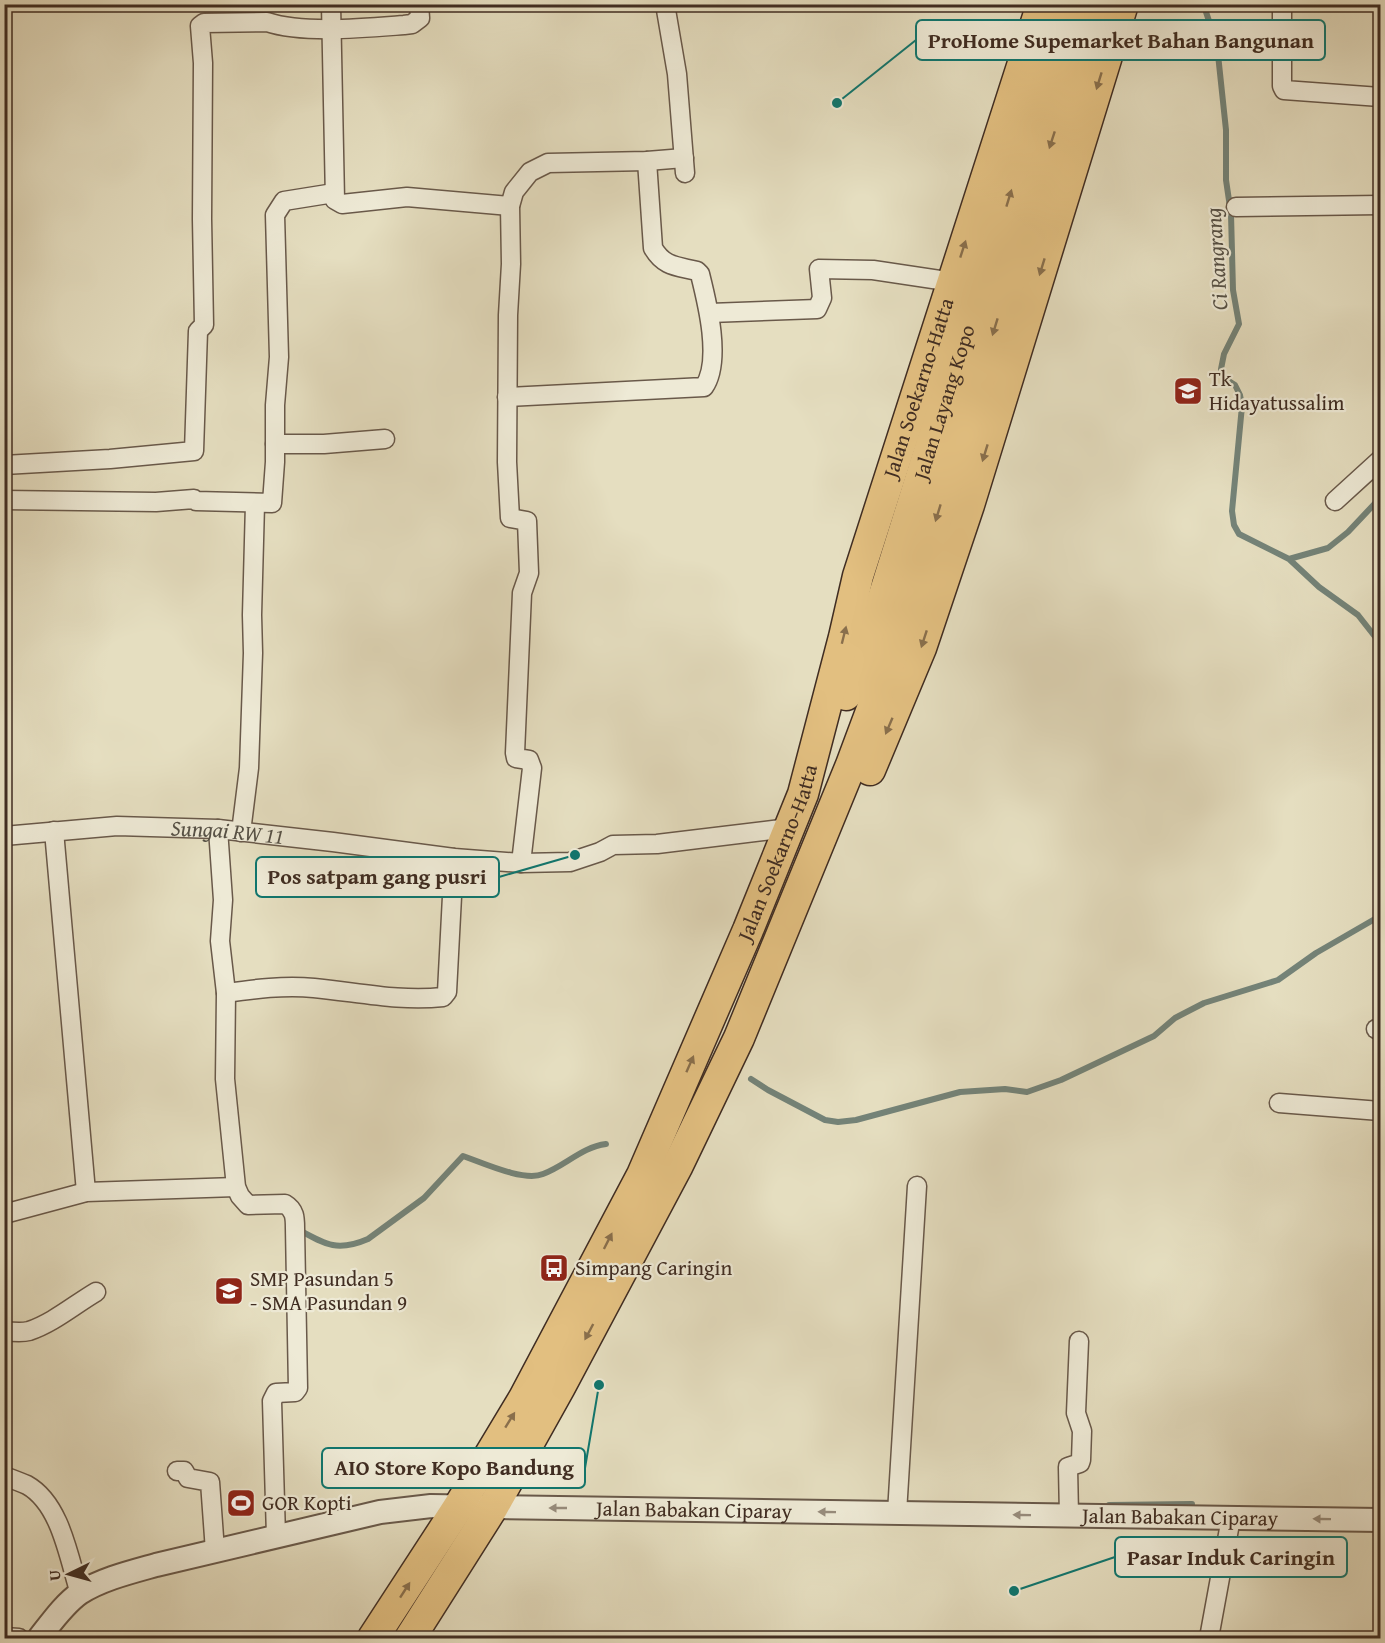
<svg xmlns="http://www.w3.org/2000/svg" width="1385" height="1643" viewBox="0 0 1385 1643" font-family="'Gentium Book Plus',serif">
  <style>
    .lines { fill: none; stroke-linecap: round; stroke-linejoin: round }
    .stream { stroke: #748378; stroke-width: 6 }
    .minor-casing { stroke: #69594a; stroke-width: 21 }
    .tertiary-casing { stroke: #69594a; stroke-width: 26 }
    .trunk-casing { stroke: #402d22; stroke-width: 33 }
    .minor { stroke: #eeead6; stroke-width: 18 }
    .tertiary { stroke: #eeead6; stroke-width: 22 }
    .trunk { stroke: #e2bf80; stroke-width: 30 }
    .oneway { fill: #896f4c }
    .oneway2 { fill: #978c7c }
    .labels { text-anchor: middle; stroke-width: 4.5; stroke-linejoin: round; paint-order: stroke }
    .poi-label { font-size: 21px; fill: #402d22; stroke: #eeead6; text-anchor: start }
    .street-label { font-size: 21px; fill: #402d22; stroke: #eeead6 }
    .water-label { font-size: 22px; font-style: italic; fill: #565146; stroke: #eeead6 }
    .leader { fill: none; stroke: #0f766e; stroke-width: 2 }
    .callout-dot { fill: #0f766e; stroke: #eeead6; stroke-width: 2 }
    .callout { fill: #eeead6; stroke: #0f766e; stroke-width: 2 }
    .callout-label { font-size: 22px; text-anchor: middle; font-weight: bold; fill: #402d22 }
  </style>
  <rect width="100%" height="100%" fill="#e5dec0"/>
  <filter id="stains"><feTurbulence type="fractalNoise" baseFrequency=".00333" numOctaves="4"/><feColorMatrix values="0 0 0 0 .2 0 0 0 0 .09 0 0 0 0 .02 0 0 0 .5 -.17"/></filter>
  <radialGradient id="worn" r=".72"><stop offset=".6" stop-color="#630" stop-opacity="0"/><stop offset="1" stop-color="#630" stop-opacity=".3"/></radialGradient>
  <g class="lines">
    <!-- stream -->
    <path class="stream" d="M1207 4 1206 12 1217 45 1226 130V180L1231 214 1233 290 1239 324 1224 354 1221 369 1224 378 1235 385 1240 395 1242 406 1232 511 1234 525 1239 534 1289 559 1319 587 1358 615 1380 643
      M1289 559 1328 548 1348 532 1380 498
      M751 1079 768 1090 825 1120 838 1122 856 1120 960 1092 1005 1089 1027 1092 1061 1080 1154 1036 1175 1018 1204 1003 1278 980 1316 953 1380 916
      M299 1230C326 1245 338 1252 368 1239L424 1198 463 1156C483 1163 524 1182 543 1174 565 1166 582 1147 606 1144
      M1109 1505 1192 1504"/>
    <!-- minor casing -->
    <g class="minor-casing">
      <g id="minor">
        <path d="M331 4 335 200 342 204 407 197 510 206"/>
        <path d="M665 4 677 74 685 173"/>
        <path d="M1282 4V86L1284 90 1380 97"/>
        <path d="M1236 207 1380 205"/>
        <path d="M710 313 817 309 822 298 819 269 873 270 953 282"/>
        <path d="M507 397 704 387C722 361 707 302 700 274L697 271C677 266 664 267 653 248L647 161"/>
        <path d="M275 444H324L385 439"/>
        <path d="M4 465 110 459 194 451 198 331 204 325 202 219 203 63 200 26 204 23 267 22C303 34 365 28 404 25L412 24 420 18 419 4"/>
        <path d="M4 500 156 502 194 499 196 501 272 503 275 462V405L279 357 275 215 284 201 334 193"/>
        <path d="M1335 501 1380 460"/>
        <path d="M218 829 223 900 220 941 226 993 225 1079 236 1187 240 1196 248 1205 285 1204C295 1210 295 1218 295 1228L298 1388 295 1392 276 1393 272 1401 276 1536"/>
        <path d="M54 831 86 1192"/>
        <path d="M241 832 249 768 253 653 252 615 255 504"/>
        <path id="s1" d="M4 836 117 826 218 829 333 842 454 858 521 863 570 862 600 852 613 845 657 844 789 828"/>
        <path d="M521 863 532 768 529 760 516 758 515 753 522 593 529 573 527 521 510 518 507 462 508 315 511 264 510 206 514 192 530 172 548 163 647 161 684 158"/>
        <path d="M226 993C255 989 284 985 314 988 357 992 400 1002 443 997L447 992 454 858"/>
        <path d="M1376 1029H1380"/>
        <path d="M1279 1103 1380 1111"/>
        <path d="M4 1214 86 1192 236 1187"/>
        <path d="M4 1331C12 1332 22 1333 29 1331 53 1323 74 1305 96 1292"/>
        <path d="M177 1471H184L188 1478 210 1482 215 1551"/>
        <path d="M4 1476C12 1479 20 1482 27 1485 61 1504 69 1559 80 1594"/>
        <path d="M897 1513 917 1186"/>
        <path d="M1069 1516 1068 1467 1080 1463 1081 1460 1082 1431 1076 1413 1079 1341"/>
        <path d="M4 1637 19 1638"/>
        <path d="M1209 1638 1231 1518"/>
      </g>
    </g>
    <!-- tertiary casing -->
    <g class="tertiary-casing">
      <g id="tertiary">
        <path id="s2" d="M39 1638C51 1623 64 1604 80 1593 102 1579 131 1572 156 1565L380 1512 431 1506 1380 1520"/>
      </g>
    </g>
    <!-- trunk casing -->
    <g class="trunk-casing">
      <g id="trunk">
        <path id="s3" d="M846 695 878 614 1069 4"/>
        <path d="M870 770 921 648 969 505 1123 4"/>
        <path id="s4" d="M373 1638 459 1506 524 1398 642 1175 748 930 803 794 844 637 858 576 1042 4"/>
        <path d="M410 1638 493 1507 560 1387 677 1167 739 1038 851 765 904 623 1095 4"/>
      </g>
    </g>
    <!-- minor -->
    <use href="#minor" class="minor"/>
    <!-- tertiary -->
    <use href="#tertiary" class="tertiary"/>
    <!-- trunk -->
    <use href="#trunk" class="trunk"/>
  </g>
  <!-- one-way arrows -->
  <defs><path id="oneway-solid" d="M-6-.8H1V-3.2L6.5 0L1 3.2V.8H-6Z" transform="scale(1.5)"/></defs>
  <g class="oneway">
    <use href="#oneway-solid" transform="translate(1099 81) rotate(107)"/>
    <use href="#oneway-solid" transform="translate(1052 140) rotate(108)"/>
    <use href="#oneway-solid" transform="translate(1009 198) rotate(-73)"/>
    <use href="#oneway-solid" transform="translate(963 249) rotate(-72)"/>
    <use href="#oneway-solid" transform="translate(1042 267) rotate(107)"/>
    <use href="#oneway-solid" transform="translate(995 327) rotate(107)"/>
    <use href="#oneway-solid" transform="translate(985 453) rotate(107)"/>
    <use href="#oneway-solid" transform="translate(938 513) rotate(107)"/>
    <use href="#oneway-solid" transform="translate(844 635) rotate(-76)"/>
    <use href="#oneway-solid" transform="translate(924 639) rotate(108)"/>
    <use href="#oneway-solid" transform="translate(889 726) rotate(113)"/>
    <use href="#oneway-solid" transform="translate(690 1064) rotate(-66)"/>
    <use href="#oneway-solid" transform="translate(608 1241) rotate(-63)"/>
    <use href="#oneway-solid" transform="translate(589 1332) rotate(118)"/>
    <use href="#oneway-solid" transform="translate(510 1420) rotate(-58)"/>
    <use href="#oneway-solid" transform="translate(405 1590) rotate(-57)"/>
  </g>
  <g class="oneway2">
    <use href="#oneway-solid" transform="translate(558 1508) rotate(-180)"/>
    <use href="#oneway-solid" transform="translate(827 1512) rotate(-179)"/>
    <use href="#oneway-solid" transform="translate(1022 1515) rotate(-179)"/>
    <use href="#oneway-solid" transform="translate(1322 1519) rotate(-179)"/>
  </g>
  <!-- icons -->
  <defs>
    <g id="school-square" transform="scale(1.5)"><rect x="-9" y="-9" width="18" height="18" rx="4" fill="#8f2418" stroke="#eeead6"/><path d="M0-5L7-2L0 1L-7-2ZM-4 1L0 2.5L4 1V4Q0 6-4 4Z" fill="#fff"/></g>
    <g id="bus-square" transform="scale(1.5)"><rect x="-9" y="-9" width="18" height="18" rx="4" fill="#8f2418" stroke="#eeead6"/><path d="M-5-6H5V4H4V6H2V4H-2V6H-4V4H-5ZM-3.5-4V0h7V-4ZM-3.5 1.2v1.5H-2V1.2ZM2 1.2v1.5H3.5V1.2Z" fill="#fff"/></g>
    <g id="stadium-square" transform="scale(1.5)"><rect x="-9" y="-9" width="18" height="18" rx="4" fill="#8f2418" stroke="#eeead6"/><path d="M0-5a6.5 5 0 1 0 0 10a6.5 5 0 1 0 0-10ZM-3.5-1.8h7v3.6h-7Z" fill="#fff"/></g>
  </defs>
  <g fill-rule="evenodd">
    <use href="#school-square" x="1188" y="391"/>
    <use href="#bus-square" x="554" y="1268"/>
    <use href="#school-square" x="229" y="1291"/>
    <use href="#stadium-square" x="241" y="1503"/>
  </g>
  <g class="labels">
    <!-- poi labels -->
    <g class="poi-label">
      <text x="1209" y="386">Tk<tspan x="1209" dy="24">Hidayatussalim</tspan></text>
      <text x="575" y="1275">Simpang Caringin</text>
      <text x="250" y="1286">SMP Pasundan 5<tspan x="250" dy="24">- SMA Pasundan 9</tspan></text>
      <text x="262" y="1510">GOR Kopti</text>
    </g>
    <!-- street labels -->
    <g class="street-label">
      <text dy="7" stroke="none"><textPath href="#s4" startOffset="1372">Jalan Soekarno-Hatta</textPath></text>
      <text dy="7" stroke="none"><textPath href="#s3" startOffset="309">Jalan Layang Kopo</textPath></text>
      <text dy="7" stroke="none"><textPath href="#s4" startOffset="886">Jalan Soekarno-Hatta</textPath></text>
      <text dy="7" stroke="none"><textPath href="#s2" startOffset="687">Jalan Babakan Ciparay</textPath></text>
      <text dy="7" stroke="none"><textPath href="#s2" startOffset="1173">Jalan Babakan Ciparay</textPath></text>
    </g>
    <!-- water labels -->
    <g class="water-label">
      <text transform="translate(1216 259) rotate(-94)" y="8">Ci Rangrang</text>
      <text dy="8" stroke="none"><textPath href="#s1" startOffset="224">Sungai RW 11</textPath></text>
    </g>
  </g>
  <!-- callouts -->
  <path class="leader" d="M837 103L916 40M575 855L499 877M599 1385L585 1468M1014 1591L1115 1557"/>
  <g class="callout-dot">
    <circle cx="837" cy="103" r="6"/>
    <circle cx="575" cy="855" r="6"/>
    <circle cx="599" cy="1385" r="6"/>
    <circle cx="1014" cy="1591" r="6"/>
  </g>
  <g class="callout">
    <rect x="916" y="20" width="409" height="40" rx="6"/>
    <rect x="256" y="857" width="243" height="40" rx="6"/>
    <rect x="322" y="1448" width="263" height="40" rx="6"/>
    <rect x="1115" y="1537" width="232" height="40" rx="6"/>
  </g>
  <g class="callout-label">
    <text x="1121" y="48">ProHome Supemarket Bahan Bangunan</text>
    <text x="377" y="884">Pos satpam gang pusri</text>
    <text x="454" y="1475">AIO Store Kopo Bandung</text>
    <text x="1231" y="1565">Pasar Induk Caringin</text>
  </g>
  <!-- margin -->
  <rect width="1385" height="1643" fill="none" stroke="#e5dec0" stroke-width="24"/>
  <rect x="6" y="6" width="1373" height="1631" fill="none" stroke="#402d22" stroke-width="3"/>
  <rect x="12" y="12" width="1361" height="1619" fill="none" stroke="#402d22" stroke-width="1.5"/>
  <!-- north arrow -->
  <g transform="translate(69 1574) rotate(265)" stroke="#eeead6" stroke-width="4.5" paint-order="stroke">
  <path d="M0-4.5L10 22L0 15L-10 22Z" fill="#402d22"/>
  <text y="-9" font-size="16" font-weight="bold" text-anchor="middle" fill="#402d22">U</text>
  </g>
  <rect width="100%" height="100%" filter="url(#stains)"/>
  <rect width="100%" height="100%" fill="url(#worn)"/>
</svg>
